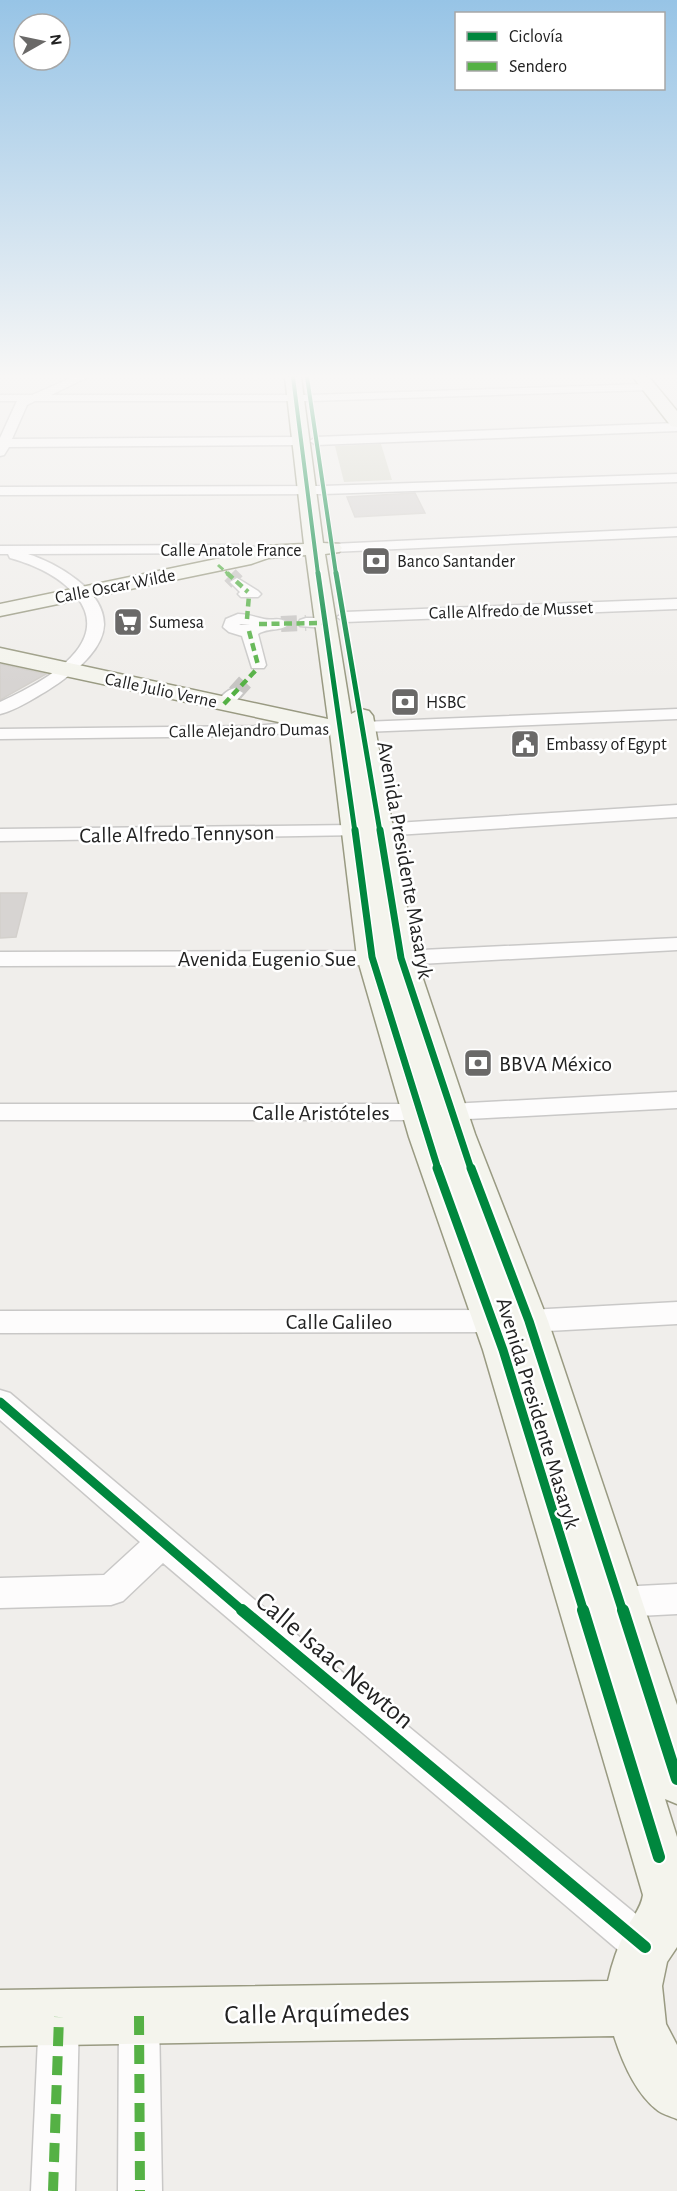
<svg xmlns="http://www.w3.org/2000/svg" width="677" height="2191" viewBox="0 0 677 2191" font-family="'Alegreya Sans',sans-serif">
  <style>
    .construction { fill: #d9d9cd }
    .building { fill: #d7d4d2; stroke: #d3d0cc; stroke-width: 1.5 }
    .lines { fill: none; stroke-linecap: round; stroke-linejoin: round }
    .street-tunnel { stroke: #c7c5c3; stroke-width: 16; stroke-dasharray: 16 8; stroke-linecap: butt }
    .street-casing { stroke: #c9c8c7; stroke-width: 3 }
    .secondary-casing { stroke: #999a82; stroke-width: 3 }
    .street { fill: #fdfcfc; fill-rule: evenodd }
    .secondary { fill: #f4f4ed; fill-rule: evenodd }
    .quiet-far2 { stroke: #55b145; stroke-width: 3; stroke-dasharray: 7 3; stroke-linecap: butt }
    .quiet-far1 { stroke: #55b145; stroke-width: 4.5; stroke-dasharray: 8 4.5; stroke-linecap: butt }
    .quiet { stroke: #55b145; stroke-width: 10; stroke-dasharray: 19 10; stroke-linecap: butt }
    .cycleway-far4-casing { stroke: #fff; stroke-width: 6 }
    .cycleway-far3-casing { stroke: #fff; stroke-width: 8 }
    .cycleway-far2-casing { stroke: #fff; stroke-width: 10 }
    .cycleway-far1-casing { stroke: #fff; stroke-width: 13 }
    .cycleway-casing { stroke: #fff; stroke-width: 16 }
    .cycleway-far4 { stroke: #00873e; stroke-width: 4 }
    .cycleway-far3 { stroke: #00873e; stroke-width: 5 }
    .cycleway-far2 { stroke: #00873e; stroke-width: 7 }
    .cycleway-far1 { stroke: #00873e; stroke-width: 9 }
    .cycleway { stroke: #00873e; stroke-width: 12 }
    .labels { text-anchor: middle; stroke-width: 5; stroke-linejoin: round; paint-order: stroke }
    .far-street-label { font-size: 18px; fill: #222; stroke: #fff }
    .far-poi-label { font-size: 18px; fill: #222; stroke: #fff; text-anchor: start }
    .street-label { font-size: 22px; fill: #222; stroke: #fff }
    .poi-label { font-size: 22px; fill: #222; stroke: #fff; text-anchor: start }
    .near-street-label { font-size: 27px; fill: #222; stroke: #fff }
  </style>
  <rect width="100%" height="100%" fill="#f0eeeb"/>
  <!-- construction -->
  <path class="construction" d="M381 444 392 480 344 482 335 446Z"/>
  <!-- building -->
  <path class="building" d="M415 493 425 513 355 517 347 497Z
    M0 664 46 674 0 700Z
    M0 893H27L16 937 0 938Z"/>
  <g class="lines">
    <!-- street-tunnel -->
    <path class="street-tunnel" d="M230 575 237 582
      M281 624 306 623
      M235 693 245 682"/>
    <!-- street casing -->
    <g class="street-casing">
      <path id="street" d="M73 377H88L51 395H310L649 384 655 387 649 390 310 401H35L27 405 12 439 300 437 306 441 300 445 9 447 4 455 0 456V438L17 401H0V395H32Z
        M677 423V431L316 445 310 441 316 437Z
        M677 474V482L323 494 0 495V487L323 486Z
        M677 528V536L332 552 325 548 332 544Z
        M238 545 264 548 271 552 264 556 238 553 28 554C56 563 105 590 104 625 103 653 66 679 45 692 31 700 16 710 0 714V702C37 685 115 646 77 597 60 576 35 565 10 558L8 554H0V546Z
        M237 578 258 591 261 594 258 597H241L238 594 240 592 230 582Z
        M677 599V609L345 622 337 617 345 612Z
        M238 614C248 614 255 617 264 619 273 621 281 616 289 624 281 632 269 627 258 634L266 665 264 668H252L242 636 229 632 223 627 226 619ZM241 624 250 625H239Z
        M306 618H325L333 623 325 628 300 626 298 623 300 620Z
        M235 688 243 693 230 708H218L215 704C220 697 227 690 235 688Z
        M677 709V719L363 732 357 731 354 727 357 723 363 722Z
        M321 720 327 721 330 725 327 729 254 736 0 739V729L254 726Z
        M677 805V817L380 836 373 834 370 830 373 826 380 824Z
        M354 825 361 827 364 831 361 835 0 841V829Z
        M677 938V950L401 965 0 966V952L401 951Z
        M677 1092V1108L450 1120H0V1104H450Z
        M677 1302V1324L529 1332 0 1333V1311L529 1310Z
        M0 1390 10 1393 262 1606 659 1933 665 1947 659 1961 645 1967 631 1961 163 1563 123 1601 111 1605 0 1608V1578L104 1575 140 1542 0 1420Z
        M677 1584V1614L619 1617 607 1613 603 1602 607 1591 619 1587Z
        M139 1996 153 2002 159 2016 162 2191H118L119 2016 125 2002Z
        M59 1997 73 2003 79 2017 75 2191H31L39 2017 45 2003Z"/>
    </g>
    <!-- secondary casing -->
    <g class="secondary-casing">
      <path id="secondary" d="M285 377H301L323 543 339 544 342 548 339 552 325 554 351 714 361 709 369 711 373 716 416 958 475 1134 548 1321 677 1705V1804L665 1799 677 1837V1947L667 1962 662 1986 666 2024 677 2045V2119C670 2116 661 2114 656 2109 635 2092 622 2061 614 2036L0 2046V1990L608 1981C612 1963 618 1946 626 1930 632 1917 641 1909 643 1895L483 1350 409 1137 357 957 330 733 0 662V648L328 719 306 555 268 558 251 564 0 616V604L245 553 264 546 304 544Z
        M633 377H649L677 411V427L671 426Z"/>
    </g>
    <!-- street -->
    <use href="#street" class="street"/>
    <!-- secondary -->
    <use href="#secondary" class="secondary"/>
    <!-- quiet-far2 -->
    <path class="quiet-far2" d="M218 565 228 574"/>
    <!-- quiet-far1 -->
    <path class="quiet-far1" d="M227 573 248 592
      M247 619 249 595
      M259 624 325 623
      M249 631 258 665
      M224 704 257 669"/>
    <!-- quiet -->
    <path class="quiet" d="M139 2016 140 2191
      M53 2191 59 2017"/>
    <!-- cycleway-far4 casing -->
    <g class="cycleway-far4-casing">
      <path id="cycleway-far4" d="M293 377 318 574
        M307 377 336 574"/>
    </g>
    <!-- cycleway-far3 casing -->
    <g class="cycleway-far3-casing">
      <path id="cycleway-far3" d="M318 573 355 832
        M336 573 380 832"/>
    </g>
    <!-- cycleway-far2 casing -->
    <g class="cycleway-far2-casing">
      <path id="cycleway-far2" d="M355 830 372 957 438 1169
        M380 830 401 958 471 1169"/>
    </g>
    <!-- cycleway-far1 casing -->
    <g class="cycleway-far1-casing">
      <path id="cycleway-far1" d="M437 1168 503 1350 584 1612
        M471 1168 529 1321 623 1612
        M0 1402 244 1612"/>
    </g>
    <!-- cycleway casing -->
    <g class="cycleway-casing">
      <path id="cycleway" d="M242 1610 645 1947
        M583 1610 659 1857
        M623 1610 677 1779"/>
    </g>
    <!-- cycleway-far4 -->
    <use href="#cycleway-far4" class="cycleway-far4"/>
    <!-- cycleway-far3 -->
    <use href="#cycleway-far3" class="cycleway-far3"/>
    <!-- cycleway-far2 -->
    <use href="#cycleway-far2" class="cycleway-far2"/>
    <!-- cycleway-far1 -->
    <use href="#cycleway-far1" class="cycleway-far1"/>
    <!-- cycleway -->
    <use href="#cycleway" class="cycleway"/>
  </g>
  <!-- sky -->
  <linearGradient id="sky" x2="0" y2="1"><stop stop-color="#97c4e6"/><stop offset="0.55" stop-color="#f8f7f6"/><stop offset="1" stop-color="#f8f7f6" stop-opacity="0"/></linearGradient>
  <rect width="677" height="684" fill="url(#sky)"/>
  <!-- icons -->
  <defs>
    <g id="bank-square" transform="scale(1.5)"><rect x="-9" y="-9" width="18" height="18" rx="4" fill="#6a6968" stroke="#fff"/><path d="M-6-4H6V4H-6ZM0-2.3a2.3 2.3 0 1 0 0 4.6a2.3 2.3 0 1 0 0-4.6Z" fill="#fff"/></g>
    <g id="supermarket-square" transform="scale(1.5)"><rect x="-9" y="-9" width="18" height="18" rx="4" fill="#6a6968" stroke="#fff"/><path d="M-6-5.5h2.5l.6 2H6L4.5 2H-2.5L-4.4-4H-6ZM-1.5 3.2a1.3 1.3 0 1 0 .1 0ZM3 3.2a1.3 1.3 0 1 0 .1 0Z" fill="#fff"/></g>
    <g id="civic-square" transform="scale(1.5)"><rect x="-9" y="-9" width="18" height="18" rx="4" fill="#6a6968" stroke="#fff"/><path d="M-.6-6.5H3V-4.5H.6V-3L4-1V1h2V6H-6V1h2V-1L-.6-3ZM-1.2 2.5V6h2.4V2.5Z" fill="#fff"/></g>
  </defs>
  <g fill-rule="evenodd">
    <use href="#bank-square" x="376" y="561"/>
    <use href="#supermarket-square" x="128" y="622"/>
    <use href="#bank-square" x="405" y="702"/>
    <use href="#civic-square" x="525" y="744"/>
    <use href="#bank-square" x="478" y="1063"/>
  </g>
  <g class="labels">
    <!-- far-street labels -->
    <g class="far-street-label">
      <text x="231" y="556">Calle Anatole France</text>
      <text transform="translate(115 586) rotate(-11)" y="6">Calle Oscar Wilde</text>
      <text transform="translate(511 610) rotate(-2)" y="6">Calle Alfredo de Musset</text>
      <text transform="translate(161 690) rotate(12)" y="6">Calle Julio Verne</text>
      <text transform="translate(249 730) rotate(-1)" y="6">Calle Alejandro Dumas</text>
    </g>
    <!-- far-poi labels -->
    <g class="far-poi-label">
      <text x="397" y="567">Banco Santander</text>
      <text x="149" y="628">Sumesa</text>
      <text x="426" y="708">HSBC</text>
      <text x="546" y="750">Embassy of Egypt</text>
    </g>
    <!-- street labels -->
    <g class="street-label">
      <text transform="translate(177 833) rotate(-1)" y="8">Calle Alfredo Tennyson</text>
      <text transform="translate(406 860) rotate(80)" y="8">Avenida Presidente Masaryk</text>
      <text x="267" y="966">Avenida Eugenio Sue</text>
      <text x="321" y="1120">Calle Aristóteles</text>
      <text x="339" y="1329">Calle Galileo</text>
      <text transform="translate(539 1413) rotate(73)" y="8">Avenida Presidente Masaryk</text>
    </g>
    <!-- poi labels -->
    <g class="poi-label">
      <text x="499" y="1071">BBVA México</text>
    </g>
    <!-- near-street labels -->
    <g class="near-street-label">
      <text transform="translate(335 1660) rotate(40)" y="9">Calle Isaac Newton</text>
      <text transform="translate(317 2013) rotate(-1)" y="9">Calle Arquímedes</text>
    </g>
  </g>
  <!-- legend -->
  <rect x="455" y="12" width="210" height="78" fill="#ffffff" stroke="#a7a7a7" stroke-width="1.5"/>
  <rect x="467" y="32" width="30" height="9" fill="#00873e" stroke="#a7a7a7" stroke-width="1.5"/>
  <text x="509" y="42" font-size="18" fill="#222222">Ciclovía</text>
  <rect x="467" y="62" width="30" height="9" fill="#55b145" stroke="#a7a7a7" stroke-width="1.5"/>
  <text x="509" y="72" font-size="18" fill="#222222">Sendero</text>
  <!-- north arrow -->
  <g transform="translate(42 42) rotate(81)"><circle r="28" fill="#ffffff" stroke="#a7a7a7" stroke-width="1.5"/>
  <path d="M0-4.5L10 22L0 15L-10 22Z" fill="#6a6968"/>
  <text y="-9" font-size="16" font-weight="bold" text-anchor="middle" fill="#222222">N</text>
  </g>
</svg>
